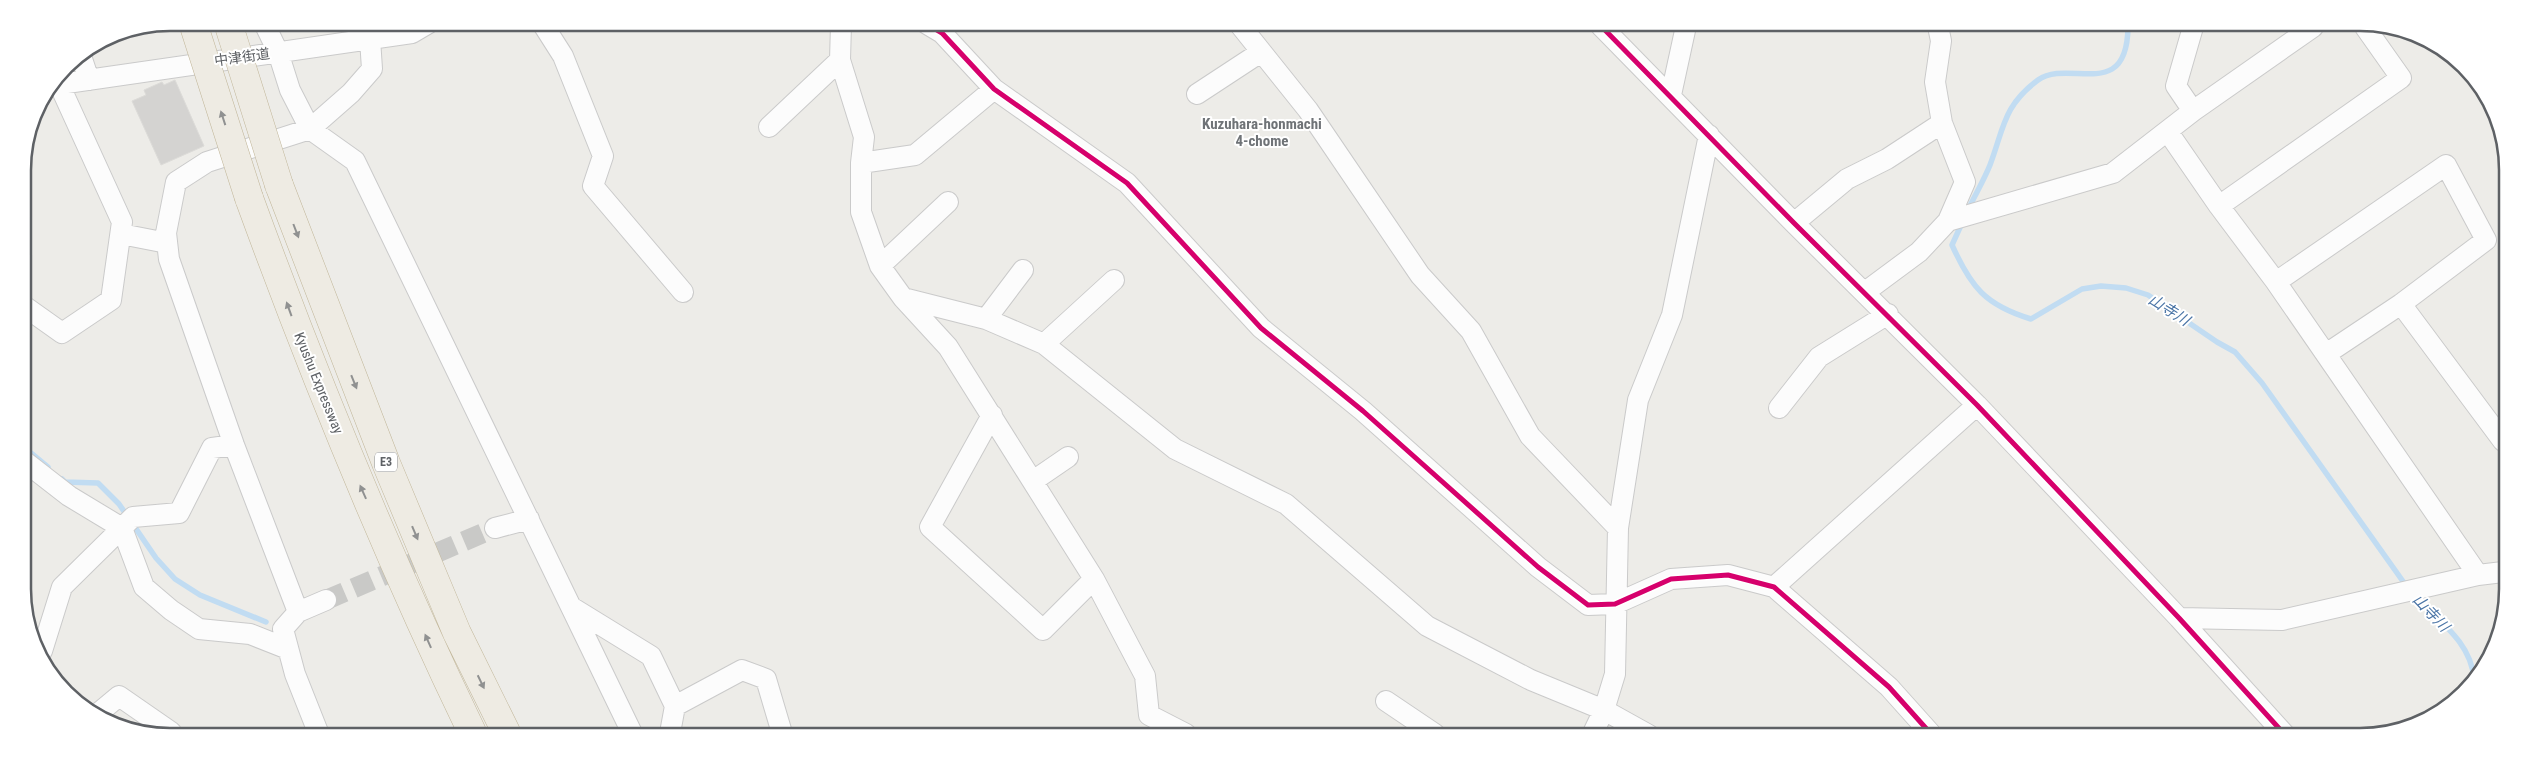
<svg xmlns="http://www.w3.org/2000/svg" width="2530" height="759" viewBox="0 0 2530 759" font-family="'Roboto Condensed','Noto Sans JP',sans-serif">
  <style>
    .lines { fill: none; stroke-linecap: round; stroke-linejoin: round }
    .stream { stroke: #c1dcf2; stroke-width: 5.5 }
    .building { fill: #d4d3d1; stroke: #dcdbd8 }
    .minor-tunnel { stroke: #c9c9c7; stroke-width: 20; stroke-dasharray: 20 10; stroke-linecap: butt }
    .minor-casing { stroke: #cacaca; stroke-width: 22 }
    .highway-casing { stroke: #c1b699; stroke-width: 29 }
    .minor { stroke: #fcfcfc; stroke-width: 20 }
    .highway { stroke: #eeebe3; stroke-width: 28 }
    .highway-bridge-casing { stroke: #c1b699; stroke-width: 29; stroke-linecap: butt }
    .highway-bridge { stroke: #eeebe3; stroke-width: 28 }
    .cycleway-casing { stroke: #fff; stroke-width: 8 }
    .cycleway { stroke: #d6006c; stroke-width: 5 }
    .oneway { fill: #909191 }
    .labels { text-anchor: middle; stroke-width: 4; stroke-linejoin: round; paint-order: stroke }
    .shield { fill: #fff; stroke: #8e9093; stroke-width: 1 }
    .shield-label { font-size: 12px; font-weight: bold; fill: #5e6165 }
    .street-label { font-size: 14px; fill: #5e6165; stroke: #fff }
    .neighbourhood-label { font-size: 15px; font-weight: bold; fill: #6f7377; stroke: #fff }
    .water-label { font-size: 15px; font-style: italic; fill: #4c76a7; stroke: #fff }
    .rim { fill: none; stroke: #5e6165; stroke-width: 2.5 }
  </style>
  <rect width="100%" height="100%" fill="#edece8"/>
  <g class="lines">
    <!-- stream -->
    <path class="stream" d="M1968 210C1975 195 1984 180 1990 165 2004 128 2003 106 2038 80 2069 58 2127 103 2128 27
      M1962 223 1952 245C1971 287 1985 305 2031 319L2082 289 2101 286 2126 288 2148 295 2217 342 2235 352 2262 383 2407 587
      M24 447 48 467
      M62 479 65 482 98 483 119 504 156 558 175 579 200 595 266 622
      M2413 594C2437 620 2471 641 2474 679"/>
  </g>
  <!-- building -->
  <path class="building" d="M175 80 204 146 161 165 132 101 146 95 144 90 162 82 164 85Z"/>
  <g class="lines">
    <!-- minor-tunnel -->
    <path class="minor-tunnel" d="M326 600 495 528"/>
    <!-- minor casing -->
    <g class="minor-casing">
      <path id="minor" d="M264 23 278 52 290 90 310 129 355 161 632 733
        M542 23 563 56 603 156 593 186 683 292
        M841 24 840 60 864 137 861 163V212L880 266 903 298 948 347 1094 579 1145 676 1149 715 1186 734
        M927 24 942 33 994 89 1127 183 1261 328 1363 411 1538 567 1588 605 1615 604 1671 579 1728 575 1774 587 1889 687 1932 735
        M1240 25 1308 110 1420 275 1471 331 1530 436 1618 528
        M1601 26 1794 223 1977 405 2179 618 2286 736
        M1938 26 1941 41 1935 82 1942 123
        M81 56 89 80
        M53 85 412 33 429 23
        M1197 94 1261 52
        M1671 95 1686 26
        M2193 111 2313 27
        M769 127 840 60
        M2168 132 2219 206 2276 282 2478 575
        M861 163 915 155 994 89
        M2219 206 2401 78 2365 27
        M1794 223 1847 179 1887 159 1942 123 1965 182 1948 221
        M121 234 167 243
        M880 266 948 202
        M2276 282 2446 165 2486 240 2401 304 2503 441
        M1865 292 1919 252 1948 221 2113 173 2193 111 2176 86 2193 27
        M903 298 986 319 1044 344 1175 449 1286 504 1427 626 1531 680 1604 710 1649 735
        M24 306 62 333 111 300 122 222 59 84
        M986 319 1023 270
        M1044 344 1114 280
        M2326 354 2401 304
        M1779 408 1819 357 1888 314
        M992 415 930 527 1043 630 1094 579
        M24 461 69 496 122 528 144 587 171 610 199 629 250 634 288 649
        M1033 481 1068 457
        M495 528 529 519
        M1774 587 1977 405
        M573 608 651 656 675 706 742 670 766 679 782 733
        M298 612 234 445 169 259 166 233 176 182 207 162 310 129 351 93 372 69 370 39
        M2179 618 2282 620 2478 575 2503 572
        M42 651 62 587 133 517 179 513 212 448 234 445
        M1386 701 1435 734
        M95 716 119 696 171 732
        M318 732 295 674 283 629 298 612 326 600
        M670 733 675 706
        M1592 735 1604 710 1615 674 1618 528 1638 400 1672 315 1709 135"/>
    </g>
    <!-- highway casing -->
    <g class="highway-casing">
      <path id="highway" d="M279 185 386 463 457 633 506 732
        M249 198C315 379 388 558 472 732"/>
    </g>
    <!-- minor -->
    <use href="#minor" class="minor"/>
    <!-- highway -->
    <use href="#highway" class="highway"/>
    <!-- highway-bridge casing -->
    <g class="highway-bridge-casing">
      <path id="highway-bridge" d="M193 23 249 198
        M228 23 279 185"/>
    </g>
    <!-- highway-bridge -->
    <use href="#highway-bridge" class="highway-bridge"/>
    <!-- cycleway casing -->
    <g class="cycleway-casing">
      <path id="cycleway" d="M927 24 942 33 994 89 1127 183 1261 328 1363 411 1538 567 1588 605 1615 604 1671 579 1728 575 1774 587 1889 687 1932 735
        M1601 26 1794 223 1977 405 2179 618 2286 736"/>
    </g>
    <!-- cycleway -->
    <use href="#cycleway" class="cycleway"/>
  </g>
  <!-- one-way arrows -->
  <defs><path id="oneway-solid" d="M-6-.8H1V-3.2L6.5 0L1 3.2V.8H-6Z" transform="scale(1.25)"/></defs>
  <g class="oneway">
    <use href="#oneway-solid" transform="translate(223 118) rotate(-108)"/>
    <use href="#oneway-solid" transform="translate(296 231) rotate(69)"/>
    <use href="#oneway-solid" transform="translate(289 309) rotate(-110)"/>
    <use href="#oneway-solid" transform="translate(354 382) rotate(68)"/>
    <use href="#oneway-solid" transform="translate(363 492) rotate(-114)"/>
    <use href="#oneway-solid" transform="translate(415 533) rotate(67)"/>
    <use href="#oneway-solid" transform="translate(428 641) rotate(-114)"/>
    <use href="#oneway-solid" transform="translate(481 682) rotate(64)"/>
  </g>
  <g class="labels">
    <!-- shield labels -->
    <rect class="shield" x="375" y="452.5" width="22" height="19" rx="4"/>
    <g class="shield-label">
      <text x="386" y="466">E3</text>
    </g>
    <!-- street labels -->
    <g class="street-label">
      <text transform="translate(242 57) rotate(-8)" y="5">中津街道</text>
      <text transform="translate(319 383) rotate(68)" y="5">Kyushu Expressway</text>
    </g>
    <!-- neighbourhood labels -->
    <g class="neighbourhood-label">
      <text x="1262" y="129">Kuzuhara-honmachi<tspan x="1262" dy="17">4-chome</tspan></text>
    </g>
    <!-- water labels -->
    <g class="water-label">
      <text transform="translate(2169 310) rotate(32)" y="5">山寺川</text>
      <text transform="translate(2431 613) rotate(46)" y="5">山寺川</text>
    </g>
  </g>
  <!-- crop -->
  <path d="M0 0H2530V759H0ZM170 31H2360A139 139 0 0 1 2499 170V589A139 139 0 0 1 2360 728H170A139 139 0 0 1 31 589V170A139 139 0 0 1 170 31Z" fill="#fff" fill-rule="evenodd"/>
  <path class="rim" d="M170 31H2360A139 139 0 0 1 2499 170V589A139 139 0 0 1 2360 728H170A139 139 0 0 1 31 589V170A139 139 0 0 1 170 31Z"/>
</svg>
